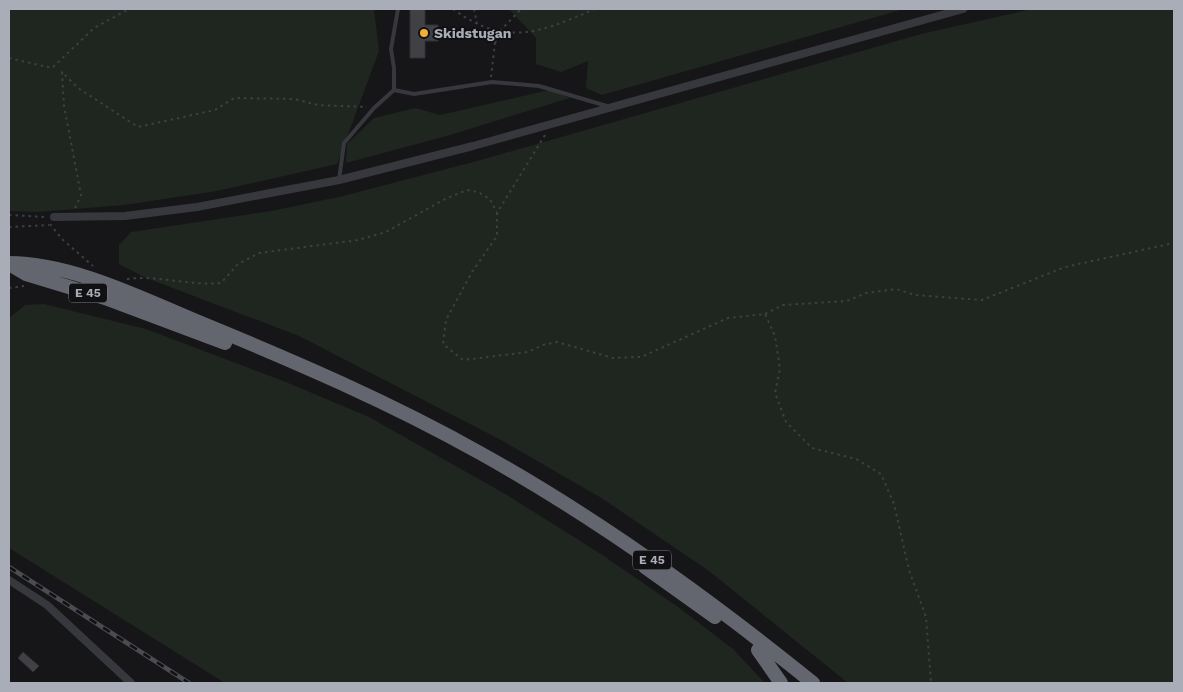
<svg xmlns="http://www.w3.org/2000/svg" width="1183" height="692" viewBox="0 0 1183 692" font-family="'Work Sans',sans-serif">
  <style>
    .green { fill: #1e261f }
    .building { fill: #404145; stroke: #303034 }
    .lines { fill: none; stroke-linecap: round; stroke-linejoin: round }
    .path { stroke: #3d3f44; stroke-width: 2; stroke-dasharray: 2.5 4; stroke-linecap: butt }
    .lane { stroke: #37383d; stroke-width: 4 }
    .street { stroke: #37383d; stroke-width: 8 }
    .highway { stroke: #63666e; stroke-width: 14 }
    .rail-casing { stroke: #4a4c52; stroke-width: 4.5 }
    .rail { stroke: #111113; stroke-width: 2.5; stroke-dasharray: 8; stroke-linecap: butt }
    .poi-dot { fill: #f2b134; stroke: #111113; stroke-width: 2 }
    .labels { text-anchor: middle; stroke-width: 4; stroke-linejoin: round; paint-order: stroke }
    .shield { fill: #111113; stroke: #7b7e86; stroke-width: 1 }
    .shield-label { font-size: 12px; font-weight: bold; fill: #a8adb8 }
    .poi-label { font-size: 14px; font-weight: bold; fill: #a8adb8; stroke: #111113; text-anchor: start }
  </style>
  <rect width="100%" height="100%" fill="#161618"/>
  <!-- green -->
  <path class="green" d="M9 9H374L379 51 337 164 217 191 124 205 39 212 9 211Z
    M509 9H904L602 95 586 88 588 61 561 72 536 64V38Z
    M1032 9H1174V683H848L709 571 603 499 503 441 299 336 144 277 119 264V245L131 232 271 211 343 196 477 161 921 34Z
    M549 90 570 98 450 135 346 163 347 144 374 118 415 108 440 115Z
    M44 304 146 329 286 382 369 417 507 495 601 554 678 607 733 649 765 683H225L9 548V318L25 305Z"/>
  <!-- building -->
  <path class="building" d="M410 9H425V25H438V41H425V58H410Z
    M23 652 39 666 33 672 18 658Z"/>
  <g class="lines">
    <!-- path -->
    <path class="path" d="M453 9C506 48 541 32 595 9
      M474 9 477 23
      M491 30 495 43 491 77
      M495 43 500 31 521 9
      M9 58 52 68 94 28 129 9
      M545 135 497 213V236L472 272 446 320 443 344 463 360 528 352 543 345 557 342 613 358 641 357 728 318 765 314 775 336 780 369 775 393 786 422 812 448 856 459 881 474 894 504 909 570 926 617 931 683
      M75 208 81 195 64 106 62 72 78 88 138 127 215 110 234 98 294 99 318 105 367 107
      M9 215 46 217
      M50 224 62 239 93 266
      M9 227 49 225
      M127 279C158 275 189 286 221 283L238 264 259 253 358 240 386 232 445 199 467 190 478 192 490 199 497 213
      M9 288 24 286
      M765 314 783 305 847 301 866 293 896 289 915 295 982 300 1065 267 1174 243"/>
    <!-- lane -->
    <path class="lane" d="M394 90V68L391 49 398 9
      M339 180 344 143 374 108 394 90 414 94 492 82 539 86 607 106"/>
    <!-- street -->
    <path class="street" d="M54 217 125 216 197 207 339 180 473 146 963 9
      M9 580 47 605 131 683"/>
    <!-- highway -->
    <path class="highway" d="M9 263C72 263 143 299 201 323 296 362 391 403 480 453 599 519 708 598 813 683
      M9 264 26 274 105 298 225 343
      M645 567 715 617
      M758 650 781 683"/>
    <!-- rail casing -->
    <g class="rail-casing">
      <path id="rail" d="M9 567 189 683"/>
    </g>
    <!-- rail -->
    <use href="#rail" class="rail"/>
  </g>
  <!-- markers -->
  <circle class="poi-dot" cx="424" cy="33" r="5"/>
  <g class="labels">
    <!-- shield labels -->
    <g class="shield">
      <rect x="69" y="283.5" width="38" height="19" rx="4"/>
      <rect x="633" y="550.5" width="38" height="19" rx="4"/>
    </g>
    <g class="shield-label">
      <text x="88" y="297">E 45</text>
      <text x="652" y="564">E 45</text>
    </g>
    <!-- poi labels -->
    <g class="poi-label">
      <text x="434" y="38">Skidstugan</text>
    </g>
  </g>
  <!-- border -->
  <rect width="1183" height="692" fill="none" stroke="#a8adb8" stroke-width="20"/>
</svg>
